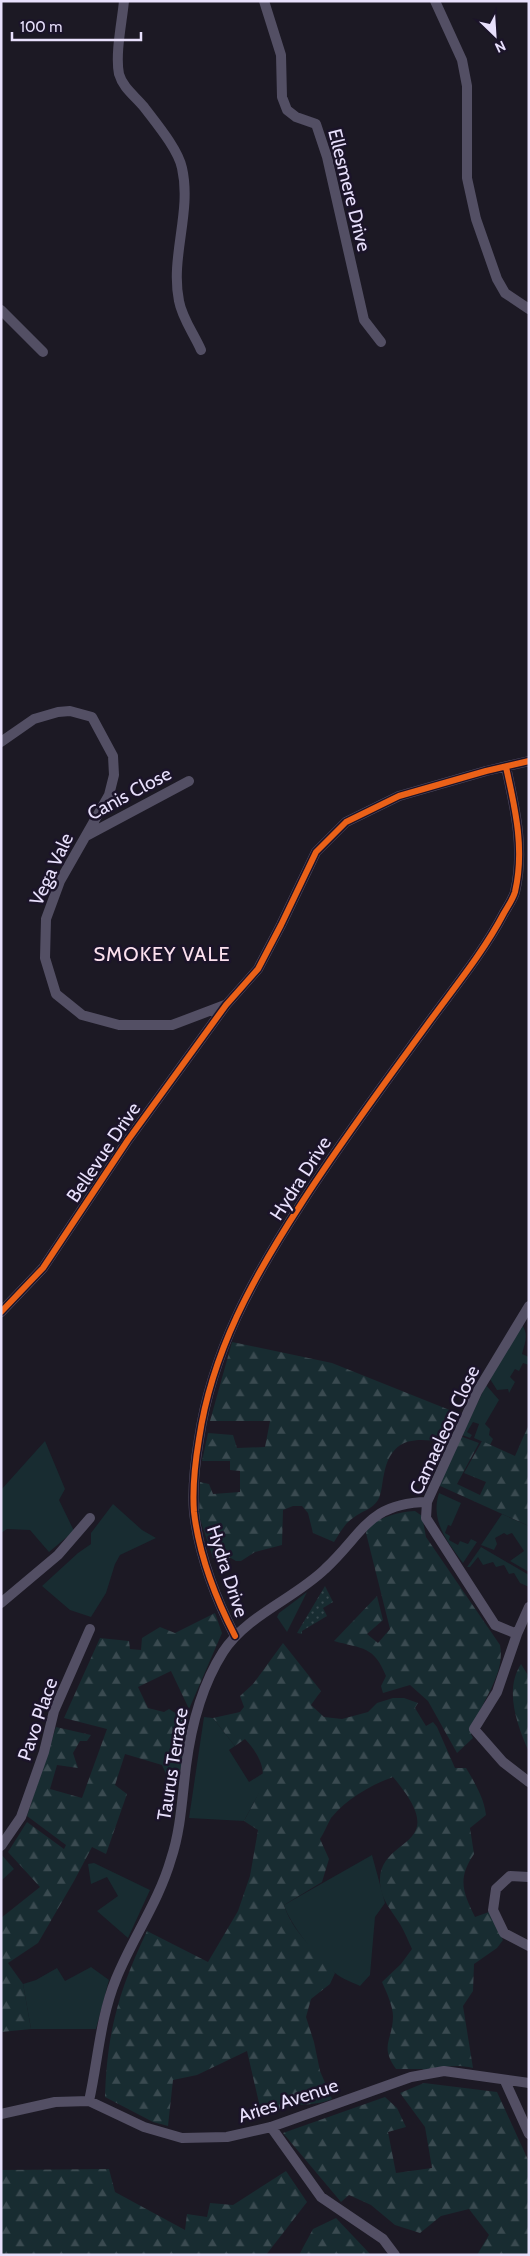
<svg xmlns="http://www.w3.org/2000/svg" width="530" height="2256" viewBox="0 0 530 2256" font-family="Cabin,sans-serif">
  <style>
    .grass { fill: #182c31 }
    .forest { fill: url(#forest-firs) }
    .garden { fill: url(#garden-dots) }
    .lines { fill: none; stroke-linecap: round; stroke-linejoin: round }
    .street { stroke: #534f64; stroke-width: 10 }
    .cycleway-casing { stroke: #1b1429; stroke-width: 9 }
    .cycleway { stroke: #ea6118; stroke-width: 6 }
    .labels { text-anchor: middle; stroke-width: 5; stroke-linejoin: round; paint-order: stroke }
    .street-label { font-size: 19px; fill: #e8e0fc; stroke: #1b1429 }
    .neighbourhood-label { font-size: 20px; letter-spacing: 1px; fill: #fce1ee; stroke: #1b1429 }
  </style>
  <defs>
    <pattern id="forest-firs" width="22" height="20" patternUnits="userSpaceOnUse" patternTransform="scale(1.25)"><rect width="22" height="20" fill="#182c31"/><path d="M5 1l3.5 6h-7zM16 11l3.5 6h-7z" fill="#3a4a50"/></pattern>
    <pattern id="garden-dots" width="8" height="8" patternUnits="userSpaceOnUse" patternTransform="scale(1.25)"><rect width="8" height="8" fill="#182c31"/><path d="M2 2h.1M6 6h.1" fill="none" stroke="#3a4a50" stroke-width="1.8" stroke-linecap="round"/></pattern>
  </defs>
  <rect width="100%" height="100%" fill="#1c1924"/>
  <!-- grass -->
  <path class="grass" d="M522 1325C529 1335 525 1342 522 1354L529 1357V1365L523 1363 519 1371 515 1369 510 1377 515 1382 509 1393 508 1389 497 1390 490 1379Z
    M486 1385 499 1400 485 1424 490 1429 489 1435 493 1439 490 1445 474 1438 479 1424 473 1422 467 1432 472 1435 470 1438 462 1435Z
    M45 1441 65 1489 59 1500 74 1531 49 1552 30 1530 7 1529 1 1533V1490Z
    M439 1493 461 1503 451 1526 448 1525 445 1533 450 1536 449 1540 458 1545 460 1541 468 1544 471 1539 477 1542 463 1563C447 1541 430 1521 439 1493Z
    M113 1504 142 1530 156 1538 120 1555 115 1564 106 1593 91 1617 70 1610 42 1586 78 1553 91 1544V1533Z
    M502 1514 529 1526V1572L510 1561 524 1551 512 1533 507 1535 504 1533 495 1538 497 1544 494 1550 481 1545Z
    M481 1547 529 1575V1587L520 1583 514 1573 509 1574 504 1565 496 1567 493 1562 483 1565 478 1557 470 1567H467Z
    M307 1592 287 1632 277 1617 279 1613Z
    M204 1717 213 1718 235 1746 229 1750 249 1782 265 1772 264 1784 244 1821 189 1818Z
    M1 1854 14 1869 1 1881Z
    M372 1855 385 1903 375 1917 370 1975 360 1986C352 1982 342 1979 335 1973 319 1960 290 1925 284 1905Z
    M94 1863 150 1890 128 1938 97 1911 118 1896 107 1877 91 1884 88 1864Z
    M91 1967 109 1980 96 2029H31L23 1984 36 1980 57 1968 65 1981Z"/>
  <!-- forest -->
  <path class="forest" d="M232 1342 332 1363 452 1411 442 1442C412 1437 391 1439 384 1474 382 1482 382 1493 378 1500 372 1510 361 1511 353 1518 344 1524 340 1533 334 1542L313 1533 308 1513 302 1506H293L283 1510 282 1545 255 1552 241 1561H236L231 1558H213L199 1516 200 1482 209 1484 213 1494 240 1492V1471L230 1470V1461H202L208 1433 233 1435 237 1448 265 1447 270 1421H210Z
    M529 1424V1526L438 1485 460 1436 479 1443 457 1484 480 1495 486 1482 464 1473 482 1441 515 1456Z
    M415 1511 422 1516 426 1537 500 1645C506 1677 478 1704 471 1734L473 1738 457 1753 428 1701 410 1685 383 1693 381 1686 386 1676C374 1646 363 1649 334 1641L377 1596 383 1620 367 1634 378 1643 390 1629 366 1533 368 1526C383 1517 397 1512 415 1511Z
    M215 1613 222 1633 189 1709 171 1671 138 1687 148 1708 164 1712 169 1709 188 1721 179 1779 167 1776 162 1765 125 1754 115 1785 127 1794 106 1854 92 1847 74 1881 38 1943 8 1963 23 1984 31 2029 1 2032V1918L40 1887 8 1852 27 1822 64 1849 66 1845 27 1816 56 1727 91 1735 87 1741H80L73 1753 78 1768 57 1765 50 1789 82 1798 107 1729 64 1718 100 1638 129 1641 130 1649 141 1650 142 1638 160 1627 175 1633Z
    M283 1643 321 1691 311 1705 324 1717 342 1719 368 1712 377 1703 393 1698H404L418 1703 415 1708 426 1726 433 1722 437 1727 455 1768H466C475 1783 484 1798 486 1815L470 1828 474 1854C457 1879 463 1892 475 1917L489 1912 503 1940 497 1948 474 1964 473 1991 463 2006 473 2068C454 2064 441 2066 425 2075L423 2069H396C379 2045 393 2040 393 2016 393 2006 386 1991 382 1982L401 1964 412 1949C408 1941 405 1932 400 1924 392 1911 381 1900 380 1883 377 1834 456 1851 393 1777 371 1785 346 1799 331 1818 327 1825 324 1833 320 1839L329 1859 322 1882 284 1905C292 1932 317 1952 335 1973L330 1984 311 1999 306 2017 314 2042 320 2071 332 2099C316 2106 303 2103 288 2107 279 2109 272 2114 262 2116L247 2051 197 2075 173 2080 168 2126 153 2122 105 2097C107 2031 119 1990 147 1931L208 1962 238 1911 250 1876 258 1830 244 1821C262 1787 275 1772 245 1739L235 1746 213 1718 240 1712 244 1707 240 1696 253 1684Z
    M521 1664 529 1677V1752C517 1725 504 1690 521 1664Z
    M424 2083 497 2092 529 2162V2255H477L489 2235 469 2209 441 2216 420 2233 395 2225 371 2205 349 2195 341 2202 283 2133 385 2097 397 2108 406 2127 388 2132 396 2173 432 2168 425 2127 400 2093Z
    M109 2169 115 2192 185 2230 187 2214 207 2217 210 2203 233 2205 286 2171 307 2202 266 2255H1V2170Z
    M336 2218 371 2255H299L313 2229Z"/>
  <!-- garden -->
  <path class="garden" d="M325 1586 333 1602 323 1608 327 1616 302 1631V1634L297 1633Z"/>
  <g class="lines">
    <!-- street -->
    <path class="street" d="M124 1C122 22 115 54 119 74 123 88 135 96 144 107 156 123 178 149 182 168 192 212 170 257 179 301 182 318 194 334 201 350
      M264 1 281 55 282 97 287 110 296 117 316 124 327 157 364 320 381 342
      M435 1 462 60 467 86V178L476 219 497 279 505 293 529 309
      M1 310 43 352
      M1 742 34 719 58 712 70 711 92 717 113 756 114 775 109 795 60 881 46 919 45 958 56 994 82 1015 119 1025H172L225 1005
      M86 836 189 781
      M529 1306 477 1392 427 1502 426 1518 495 1625 517 1634 529 1607
      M1 1312 43 1268 128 1140 226 1005 258 969 281 925 316 852 346 822 399 796 486 771 529 761
      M1 1603 58 1555 90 1518
      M517 1634 497 1692 474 1729 503 1762 529 1782
      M235 1636C215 1597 199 1555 194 1512 192 1487 195 1463 199 1439 212 1351 253 1278 301 1204 340 1143 384 1084 427 1025 453 989 483 953 504 913 508 906 513 899 515 892 525 849 515 808 506 767
      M1 1846 21 1817 44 1752 54 1711 90 1629
      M529 1877 510 1876 496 1889 493 1910 504 1933 529 1946
      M505 2081 529 2134
      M89 2101C98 2061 100 2018 116 1979 132 1939 159 1901 171 1859 181 1829 182 1798 186 1766 191 1727 202 1685 223 1652 247 1615 294 1599 325 1569 363 1534 368 1503 427 1502
      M1 2114 55 2102 89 2101 144 2127 182 2138 227 2137 271 2127 411 2077 444 2071 529 2083
      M271 2127 321 2197 383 2239 395 2255"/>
    <!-- cycleway casing -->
    <g class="cycleway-casing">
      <path id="cycleway" d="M1 1312 43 1268 128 1140 226 1005 258 969 281 925 316 852 346 822 399 796 486 771 529 761
        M235 1636C215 1597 199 1555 194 1512 192 1487 195 1463 199 1439 212 1351 253 1278 301 1204 340 1143 384 1084 427 1025 453 989 483 953 504 913 508 906 513 899 515 892 525 849 515 808 506 767"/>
    </g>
    <!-- cycleway -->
    <use href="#cycleway" class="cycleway"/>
  </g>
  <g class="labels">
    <!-- street labels -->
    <g class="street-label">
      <text transform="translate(350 190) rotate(76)" y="7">Ellesmere Drive</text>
      <text transform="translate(129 793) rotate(-28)" y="7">Canis Close</text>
      <text transform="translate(51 869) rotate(-65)" y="7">Vega Vale</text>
      <text transform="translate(103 1152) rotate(-56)" y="7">Bellevue Drive</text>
      <text transform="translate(300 1178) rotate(-57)" y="7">Hydra Drive</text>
      <text transform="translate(444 1430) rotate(-65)" y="7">Camaeleon Close</text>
      <text transform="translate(228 1571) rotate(72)" y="7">Hydra Drive</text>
      <text transform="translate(37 1719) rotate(-71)" y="7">Pavo Place</text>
      <text transform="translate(172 1764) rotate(-81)" y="7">Taurus Terrace</text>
      <text transform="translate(288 2100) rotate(-18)" y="7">Aries Avenue</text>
    </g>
    <!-- neighbourhood labels -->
    <g class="neighbourhood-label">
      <text x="162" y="961">SMOKEY VALE</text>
    </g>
  </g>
  <!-- border -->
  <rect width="530" height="2256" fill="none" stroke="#e8e0fc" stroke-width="5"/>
  <!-- north arrow -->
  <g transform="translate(495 35) rotate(155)" stroke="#1b1429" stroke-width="4" paint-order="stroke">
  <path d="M0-4L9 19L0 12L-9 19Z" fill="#e8e0fc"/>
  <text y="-8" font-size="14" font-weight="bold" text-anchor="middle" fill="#e8e0fc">N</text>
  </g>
  <!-- scale -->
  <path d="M12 32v8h129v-8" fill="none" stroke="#e8e0fc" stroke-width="2.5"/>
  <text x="20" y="32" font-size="15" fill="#e8e0fc" stroke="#1b1429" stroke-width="4" paint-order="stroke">100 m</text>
</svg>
